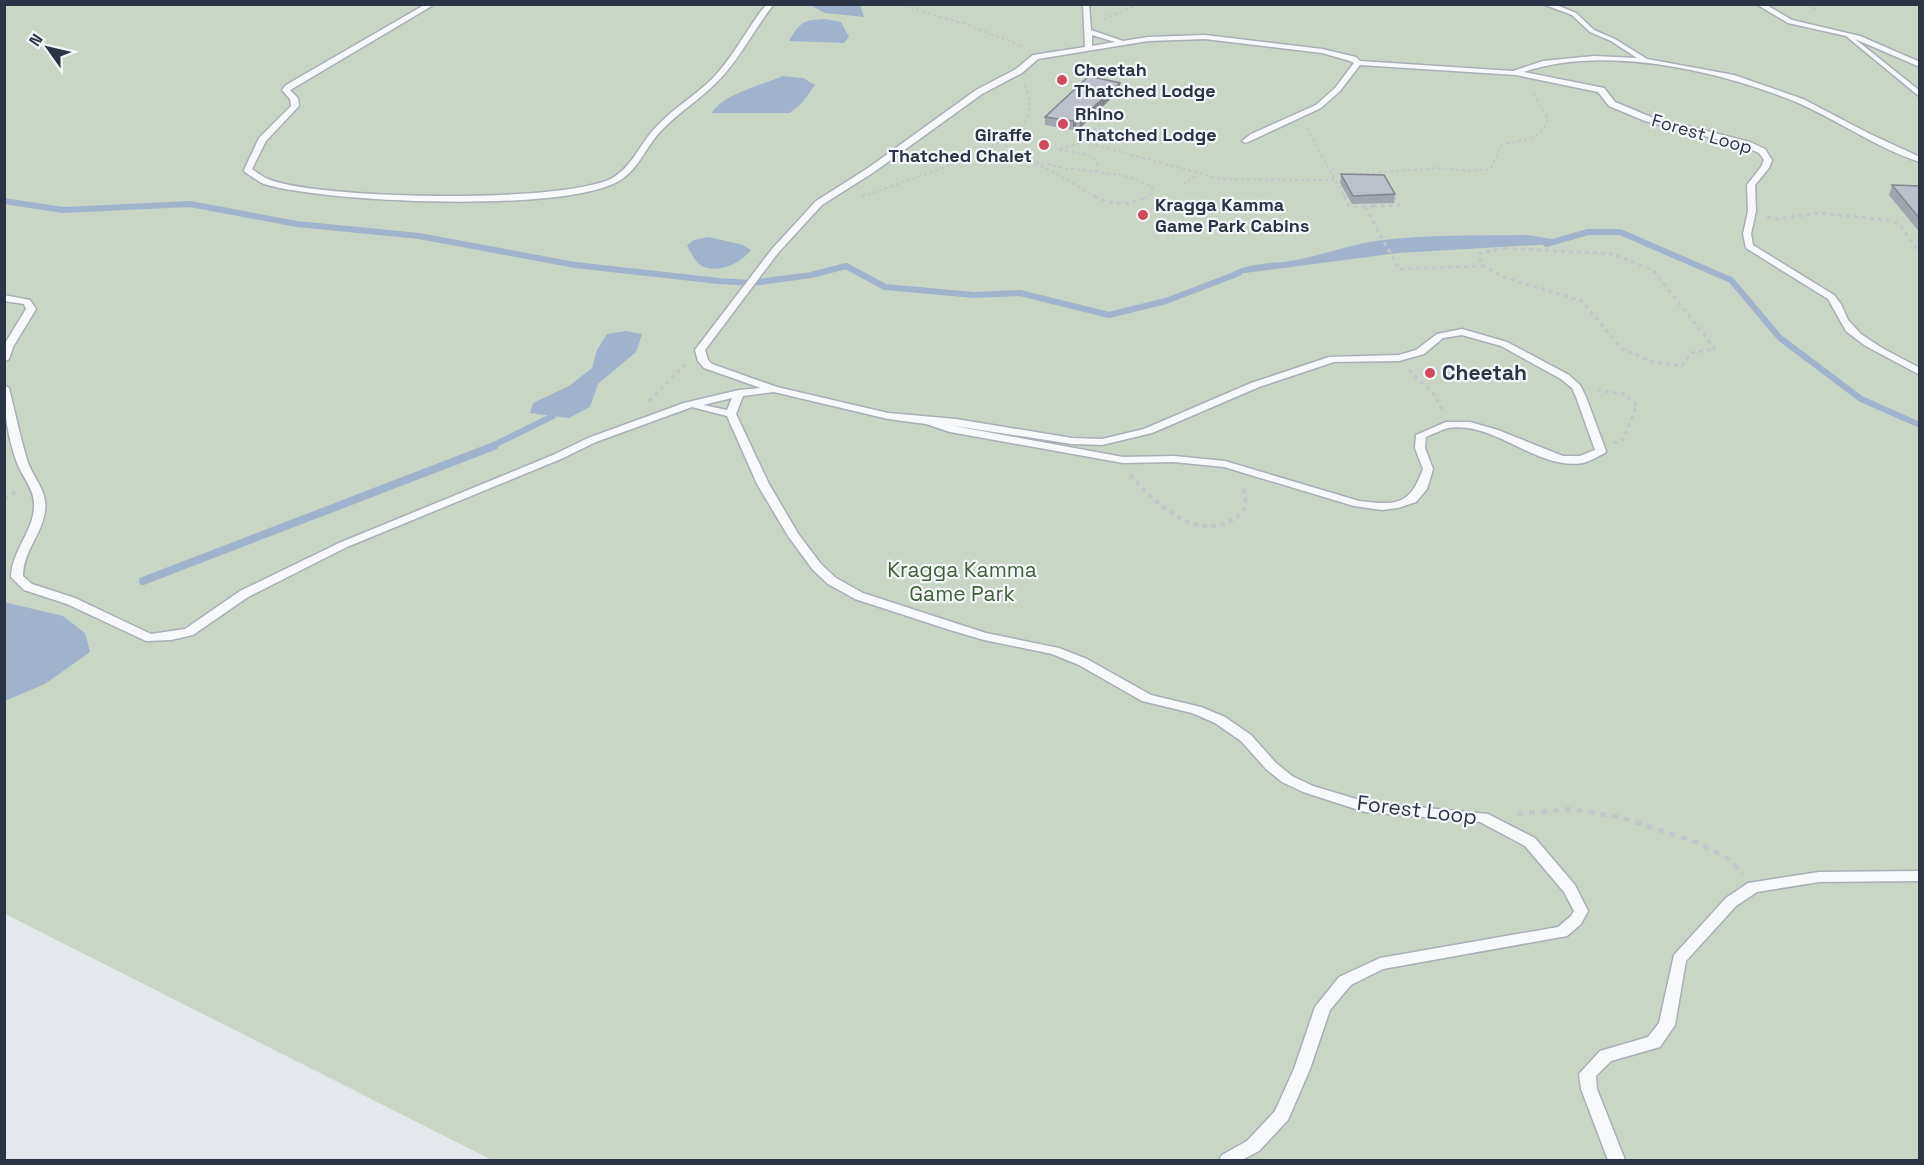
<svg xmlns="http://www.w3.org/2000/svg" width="1924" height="1165" viewBox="0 0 1924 1165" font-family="'Space Grotesk',sans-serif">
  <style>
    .green { fill: #c9d6c5 }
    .water { fill: #9fb4cc }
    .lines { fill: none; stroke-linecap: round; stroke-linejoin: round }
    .stream-far1 { stroke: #9fb4cc; stroke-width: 6 }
    .stream { stroke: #9fb4cc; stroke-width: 8 }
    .lane-casing { stroke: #a9aeb7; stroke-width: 3 }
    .path-far3 { stroke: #c2c5cb; stroke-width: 2; stroke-dasharray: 3 3; stroke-linecap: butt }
    .path-far2 { stroke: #c2c5cb; stroke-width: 3; stroke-dasharray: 4 4; stroke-linecap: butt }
    .path-far1 { stroke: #c2c5cb; stroke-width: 4; stroke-dasharray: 4.5 4.5; stroke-linecap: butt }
    .path { stroke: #c2c5cb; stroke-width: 4.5; stroke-dasharray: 6 6; stroke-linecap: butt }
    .lane { fill: #f7f8fa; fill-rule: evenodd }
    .wall { fill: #a1a5ae }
    .shaded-wall { fill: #83868d }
    .building { fill: #bbc0ca; stroke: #83868d; stroke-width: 1.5 }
    .poi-dot { fill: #d1495b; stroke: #f4f6f9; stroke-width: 2 }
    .labels { text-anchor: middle; stroke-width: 4.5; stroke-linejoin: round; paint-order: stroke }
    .far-poi-label { font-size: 18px; font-weight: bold; fill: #2b3445; stroke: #f4f6f9; text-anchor: start }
    .far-street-label { font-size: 18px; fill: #2b3445; stroke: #f4f6f9 }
    .poi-label { font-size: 21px; font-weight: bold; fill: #2b3445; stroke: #f4f6f9; text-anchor: start }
    .park-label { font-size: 21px; fill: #3f6138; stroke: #f4f6f9 }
    .street-label { font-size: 21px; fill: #2b3445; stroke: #f4f6f9 }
  </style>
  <rect width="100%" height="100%" fill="#e4e7ec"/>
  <!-- green -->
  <path class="green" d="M4 5H1919V1160H492L5 914Z"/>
  <!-- water -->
  <path class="water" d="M810 5H860L864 17 825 13Z
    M825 19 841 22 849 37 844 43 789 41C800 22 803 20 825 19Z
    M783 76 803 78 815 85 802 103 790 113H712C721 95 764 84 783 76Z
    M1528 235 1551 239 1553 244 1398 253 1229 275C1246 262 1271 264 1291 261 1320 256 1348 245 1376 241 1427 234 1477 236 1528 235Z
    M709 237 743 245 751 250C741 263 720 273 704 267 695 263 691 253 687 245L694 240Z
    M626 331 642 334 636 352 598 384 590 407 569 418 530 413 533 403 569 386 592 368 597 350 607 334Z
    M4 602 63 616 85 633 90 652 45 684 5 701Z"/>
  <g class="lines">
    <!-- stream-far1 -->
    <path class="stream-far1" d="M4 201 63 210 190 204 297 224 419 236 575 265 719 281 752 283 811 275 846 266 885 287 974 295 1020 293 1109 315 1166 301 1239 273
      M1546 244 1588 232H1620L1731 280 1780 338 1861 399 1920 425
      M490 447 553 416"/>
    <!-- stream -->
    <path class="stream" d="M143 581 494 446"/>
    <!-- lane casing -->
    <g class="lane-casing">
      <path id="lane" d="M426 4H435L292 89 290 90 298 98 299 106 266 141 252 169C257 172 262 177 268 179 317 200 570 204 614 177 633 165 640 144 655 128 672 109 695 96 713 78 732 58 745 33 761 11L767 4H774C754 29 740 59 718 81 700 100 677 113 660 132 645 148 639 169 619 181 565 213 327 203 264 184 257 181 251 176 245 172L244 170 259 138 291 106 290 99 282 90 286 85Z
        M1083 4H1089L1091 30 1123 41 1148 37 1205 35 1322 49 1356 57 1360 61 1513 71 1543 61 1594 56 1637 58 1611 41 1590 32 1572 15 1543 4H1554L1576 13 1594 30 1615 39 1647 59 1734 75 1803 99 1870 134 1920 157V162C1876 148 1838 120 1796 102 1720 71 1604 44 1524 72L1604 88 1615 102 1651 117 1750 142 1765 149 1772 160 1769 168 1755 185 1756 211 1751 234 1753 245 1834 295 1841 304 1848 320 1861 334 1882 348 1920 368V375L1864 345 1846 331 1828 299 1746 248 1743 234 1748 211 1747 185 1761 167 1764 160 1759 153 1744 146 1645 121 1609 106 1598 92 1516 75 1360 65 1340 91 1321 108 1246 143 1242 141 1251 134 1316 105 1335 88 1354 63 1350 61 1322 53 1205 39 1148 41 1038 59 1022 73 982 94 874 172 822 205 778 253 705 350 708 360 712 364 777 387 888 413 956 419 1072 438 1102 439 1144 429 1251 383 1329 357 1399 355 1416 350 1437 334 1462 329 1507 342 1569 375 1580 385 1586 397 1606 451 1605 453C1598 456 1591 461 1583 463 1537 471 1496 421 1448 428 1441 430 1433 434 1426 437L1425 448 1433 469 1427 489 1416 502 1398 508 1382 510 1354 506 1224 467 1174 462 1123 463 950 432 926 424 888 419 774 392 743 396 736 414 769 484 799 535 821 564 836 578 863 593 958 624 986 633 1059 648 1087 659 1151 695 1201 707 1225 717 1251 735 1276 763 1292 776 1313 786 1366 802 1488 814 1535 838 1575 885 1588 911 1581 924 1567 936 1383 969 1351 985 1330 1010 1310 1069 1288 1120 1259 1151 1242 1160H1219L1222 1155 1247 1141 1275 1111 1294 1069 1315 1007 1339 977 1380 958 1558 927 1571 916 1574 911 1564 892 1525 846 1480 822 1365 812 1303 792 1282 782 1266 769 1241 741 1215 723 1192 713 1142 701 1079 665 1052 654 984 640 950 630 855 599 828 584 813 570 788 536 757 484 727 416 692 407 596 442 561 459 347 547 248 597 193 635 171 640 146 641 67 604 24 590 11 577C12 549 36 529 34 502 33 488 22 476 17 463 8 438 4 412 4 385L9 388C15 412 20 436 27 460 33 478 48 491 45 511 42 535 23 551 23 576L32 584 75 598 151 634 185 629 240 591 339 543 553 455 588 438 684 403 739 390 761 388 704 368 698 361 695 350 772 249 816 201 868 168 976 90 1016 69 1033 55 1085 47ZM1092 35 1115 42 1092 46ZM1462 335 1501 346 1561 379 1572 388 1576 397 1595 450 1580 456H1563L1498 430 1470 422H1446L1416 435 1415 448 1423 469C1409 507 1396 505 1359 501L1225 461 1174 456 1123 457 949 425 1072 444 1102 445 1152 433 1259 387 1334 362 1399 361 1424 354 1443 338ZM732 398 727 410 703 405Z
        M1756 4H1765L1792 20 1860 36 1920 62V67L1855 39 1920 91V97L1846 36 1788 23Z
        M4 295 30 300 36 309 13 347 9 359 4 362V345L26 309 24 304 4 301Z
        M1920 871V881L1819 882 1757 892 1736 906 1686 961 1675 1025 1660 1047 1611 1061 1596 1076 1597 1089 1625 1160H1608L1581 1089 1579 1074 1600 1051 1648 1037 1659 1023 1674 955 1726 898 1748 883 1819 872Z"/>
    </g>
    <!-- path-far3 -->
    <path class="path-far3" d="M899 4 971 26 1024 47
      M1809 4 1818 12
      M1103 19 1139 4
      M1098 105 1106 112 1099 125 1084 142 1222 179 1334 180
      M1307 128 1345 198
      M1000 141 1022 158 1052 171 1097 198
      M1060 149 1084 142
      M1059 150 1089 155 1097 161 1098 171
      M1024 159 1064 168 1122 175 1152 186V193L1145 198
      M1360 174 1440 168 1470 171 1490 169C1496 160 1496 152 1503 144 1522 141 1543 140 1548 118L1532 92
      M1183 184 1199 174
      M862 197C898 183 1003 151 1024 123 1033 111 1029 95 1024 83"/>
    <!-- path-far2 -->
    <path class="path-far2" d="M1094 196C1112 205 1130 207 1147 196
      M1344 196 1350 207 1373 206 1371 204
      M1373 206 1399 205 1395 198
      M1365 207 1399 269 1483 266
      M1767 217 1778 219 1818 213 1889 220 1900 225 1920 254
      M1505 248 1613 254 1653 270 1715 349 1691 353 1682 366 1653 362 1622 349 1582 301 1506 278 1483 266 1478 254Z
      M1409 370 1432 392 1443 410
      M1597 390 1624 394 1637 405 1623 440 1614 443
      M649 401 686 364"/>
    <!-- path-far1 -->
    <path class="path-far1" d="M1130 475C1155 502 1195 543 1234 519 1247 512 1247 499 1243 486
      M4 499 18 490"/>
    <!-- path -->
    <path class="path" d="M1517 814 1571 809 1623 818 1699 843 1727 858 1743 874"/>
    <!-- lane -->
    <use href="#lane" class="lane"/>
  </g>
  <!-- wall -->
  <path class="wall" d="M1120 83 1119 91 1080 128 1076 127 1073 130 1045 125V117Z
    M1341 174 1395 194 1394 203 1352 204 1340 183Z
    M1892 185 1920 186V233L1889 195Z"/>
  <!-- shaded-wall -->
  <path class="shaded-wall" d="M1120 83 1119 91 1080 128V119Z
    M1076 119V127L1073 130V121Z"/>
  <!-- building -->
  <path class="building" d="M1089 76 1120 83 1080 119H1076L1073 121 1045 117Z
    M1341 174 1384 175 1395 194 1353 196Z
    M1892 185 1920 186V219Z"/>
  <!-- markers -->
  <g class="poi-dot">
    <circle cx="1062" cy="80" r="6"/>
    <circle cx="1063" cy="124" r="6"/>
    <circle cx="1044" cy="145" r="6"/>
    <circle cx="1143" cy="215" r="6"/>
    <circle cx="1430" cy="373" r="6"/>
  </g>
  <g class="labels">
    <!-- far-poi labels -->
    <g class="far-poi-label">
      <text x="1074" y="76">Cheetah<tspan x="1074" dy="21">Thatched Lodge</tspan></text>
      <text x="1075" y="120">Rhino<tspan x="1075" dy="21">Thatched Lodge</tspan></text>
      <text x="1032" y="141" text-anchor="end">Giraffe<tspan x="1032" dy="21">Thatched Chalet</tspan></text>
      <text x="1155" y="211">Kragga Kamma<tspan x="1155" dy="21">Game Park Cabins</tspan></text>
    </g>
    <!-- far-street labels -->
    <g class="far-street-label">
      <text transform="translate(1702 134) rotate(16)" y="6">Forest Loop</text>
    </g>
    <!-- poi labels -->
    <g class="poi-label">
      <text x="1442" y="380">Cheetah</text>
    </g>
    <!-- park labels -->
    <g class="park-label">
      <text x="962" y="577">Kragga Kamma<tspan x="962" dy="24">Game Park</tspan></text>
    </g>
    <!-- street labels -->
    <g class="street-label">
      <text transform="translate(1417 810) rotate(7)" y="7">Forest Loop</text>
    </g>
  </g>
  <!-- border -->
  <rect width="1924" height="1165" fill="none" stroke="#2b3445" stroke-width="12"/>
  <!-- north arrow -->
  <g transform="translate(48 48) rotate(304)" stroke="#f4f6f9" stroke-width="4.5" paint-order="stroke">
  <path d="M0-4.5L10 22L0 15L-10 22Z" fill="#2b3445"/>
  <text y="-9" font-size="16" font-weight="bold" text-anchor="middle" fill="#2b3445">N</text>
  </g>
</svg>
